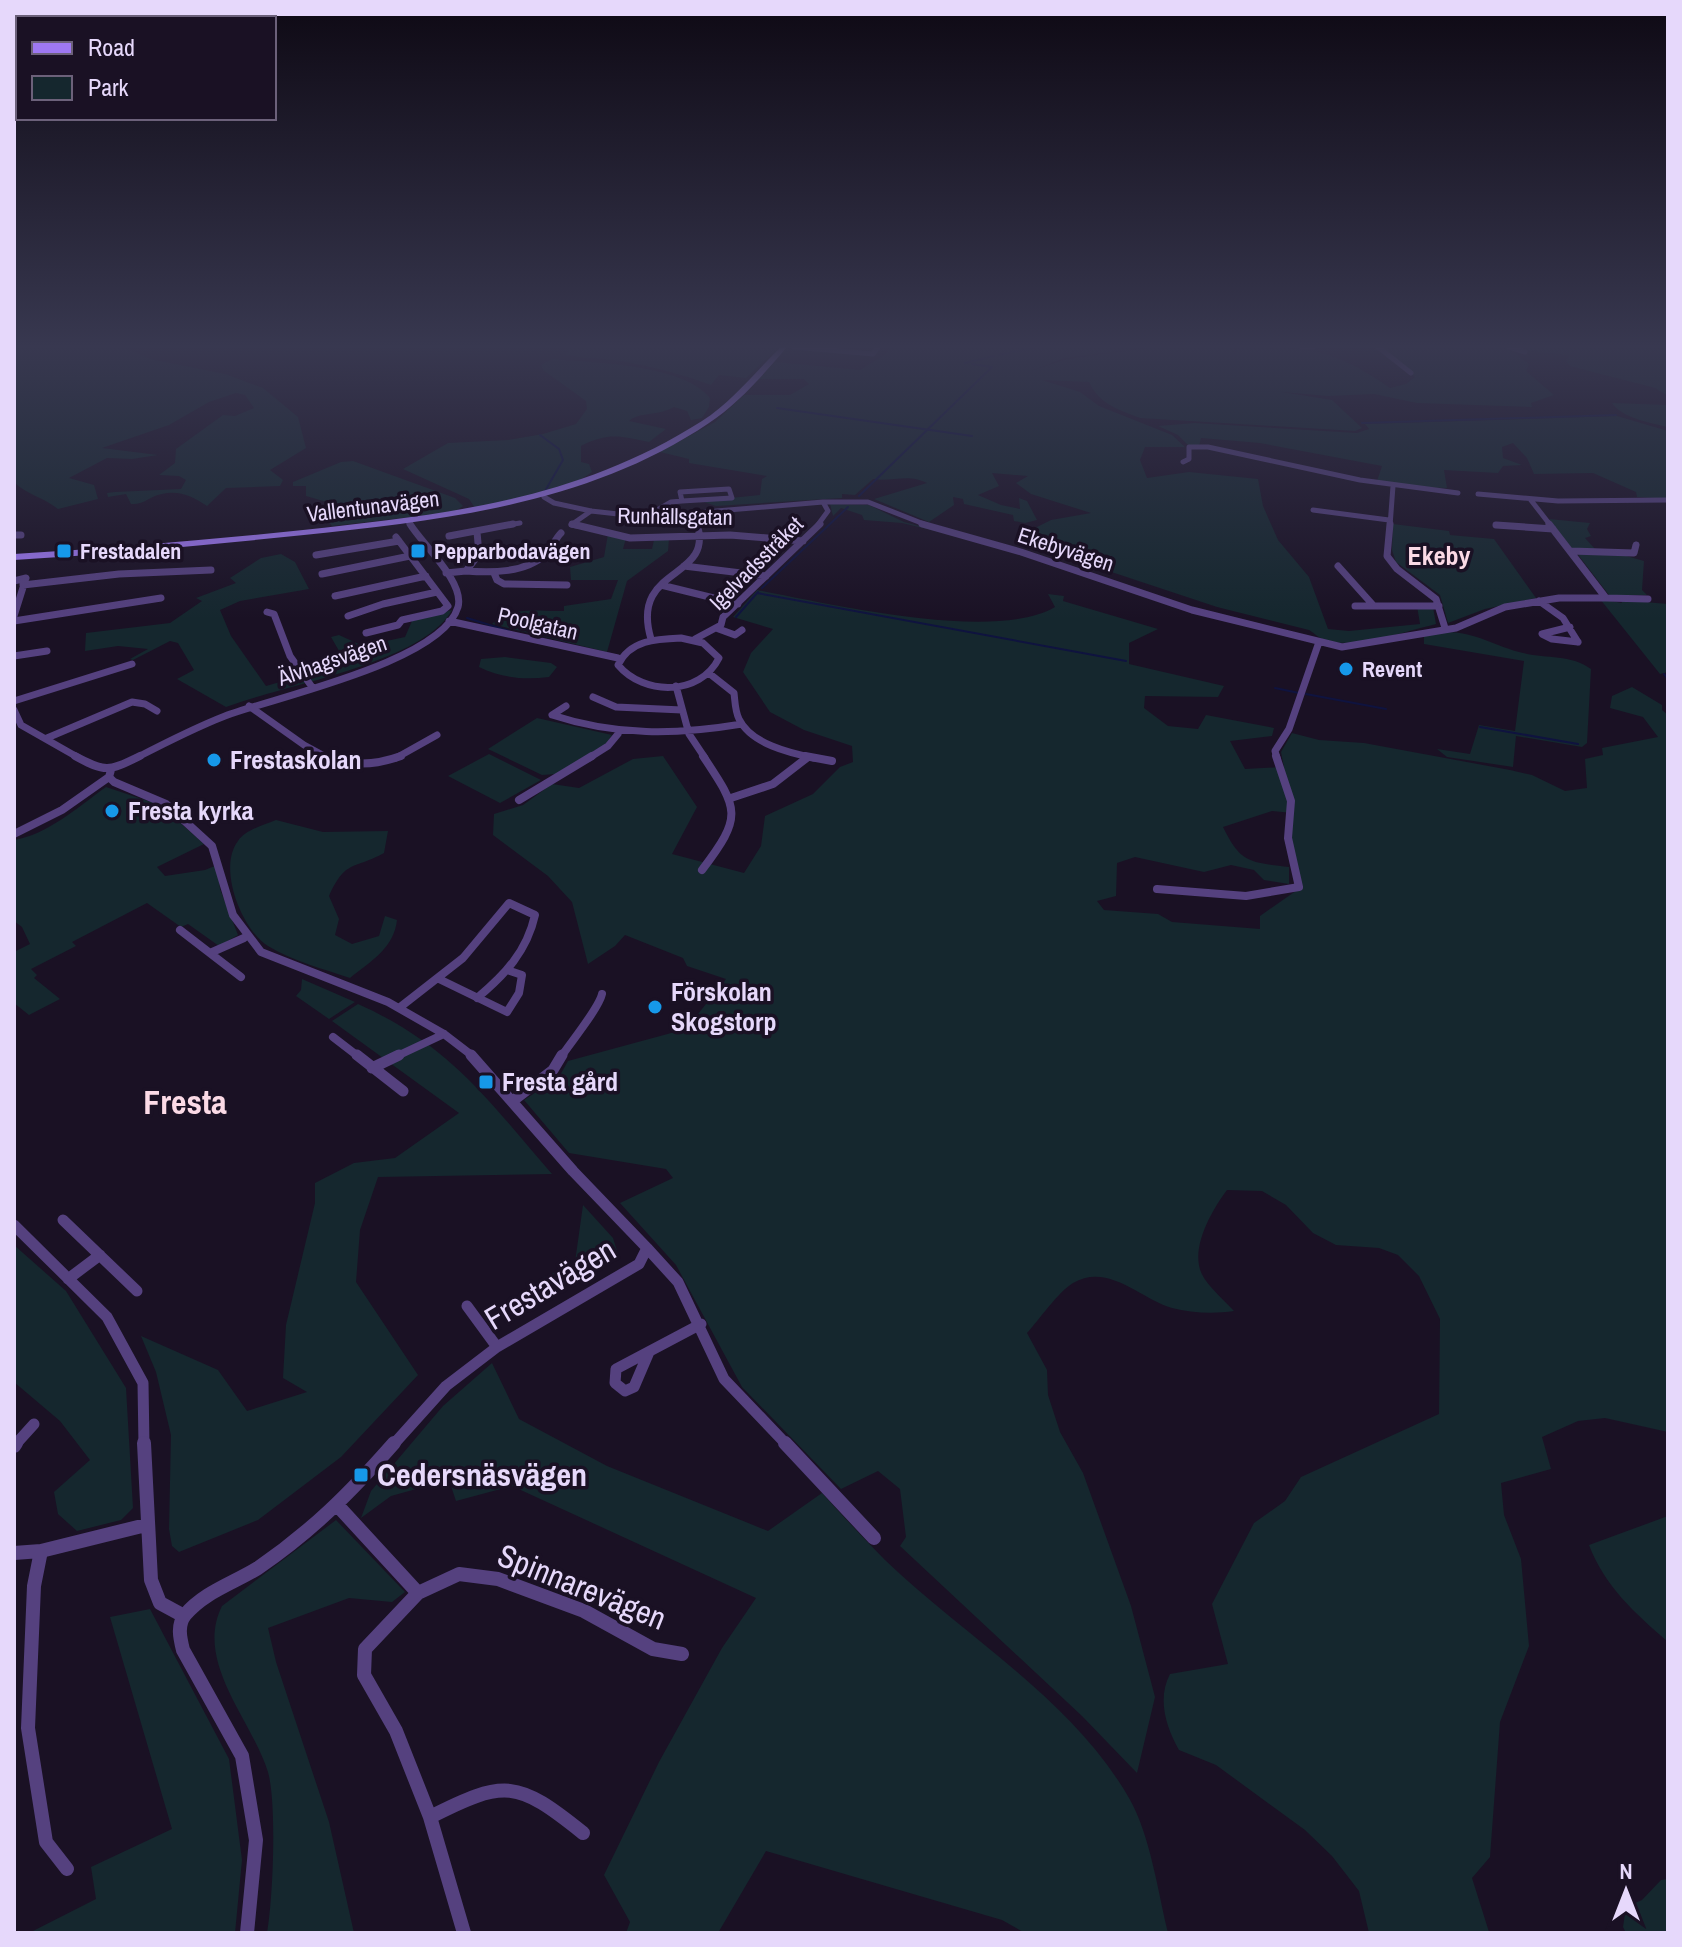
<svg xmlns="http://www.w3.org/2000/svg" width="1682" height="1947" viewBox="0 0 1682 1947" font-family="'Archivo Narrow',sans-serif">
  <style>
    .green { fill: #15272e; fill-rule: evenodd }
    .lines { fill: none; stroke-linecap: round; stroke-linejoin: round }
    .stream { stroke: #0f133f; stroke-width: 2 }
    .street-far4 { stroke: #55417f; stroke-width: 5 }
    .street-far3 { stroke: #55417f; stroke-width: 7 }
    .street-far2 { stroke: #55417f; stroke-width: 8 }
    .street-far1 { stroke: #55417f; stroke-width: 11 }
    .street { stroke: #55417f; stroke-width: 14 }
    .secondary { fill: #9e78f2; fill-rule: evenodd }
    .poi-dot { fill: #1698e9; stroke: #1a1124; stroke-width: 3 }
    .labels { text-anchor: middle; stroke-width: 7; stroke-linejoin: round; paint-order: stroke }
    .far-street-label { font-size: 22px; fill: #e6d8fb; stroke: #1a1124 }
    .far-poi-label { font-size: 22px; font-weight: bold; fill: #e6d8fb; stroke: #1a1124; text-anchor: start }
    .far-quarter-label { font-size: 26px; font-weight: bold; fill: #fbdae6; stroke: #1a1124 }
    .poi-label { font-size: 26px; font-weight: bold; fill: #e6d8fb; stroke: #1a1124; text-anchor: start }
    .near-street-label { font-size: 32px; fill: #e6d8fb; stroke: #1a1124 }
    .near-poi-label { font-size: 32px; font-weight: bold; fill: #e6d8fb; stroke: #1a1124; text-anchor: start }
    .district-label { font-size: 34px; font-weight: bold; fill: #fbdae6; stroke: #1a1124 }
  </style>
  <rect width="100%" height="100%" fill="#1a1124"/>
  <!-- green -->
  <path class="green" d="M14 347H124L150 359 225 374 263 388 298 417 306 448 270 470 283 480 280 486 226 488 207 506C193 497 180 490 162 494 150 496 144 505 131 504L126 494 108 497 107 493 115 492 181 489 186 480 179 476 159 475 175 463 176 449 223 415 235 416 254 408 245 395 236 393 209 402 169 425 102 448 158 455 132 459 107 458 69 478 94 485 98 499 58 509C43 497 27 495 14 482Z
    M566 347H779L746 378 719 375 711 385C681 374 651 366 620 361 601 358 582 359 563 354L568 352Z
    M889 347H1147L1065 358 1031 371 1067 359 1156 347H1225L1235 348 1234 354 1239 347C1307 347 1333 348 1390 388L1406 384 1415 377 1380 347H1506L1529 364 1526 371 1554 395 1531 403 1532 407 1417 403 1374 394 1328 396 1282 392 1332 400 1362 428 1355 431 1140 418C1119 410 1099 404 1089 382L1042 380 1080 392 1099 406 1172 435 1185 447H1145L1140 460 1147 478 1189 472 1258 479 1263 506 1278 540 1309 577 1328 629 1349 631 1420 624 1417 606 1433 607 1436 624C1407 631 1352 650 1324 640 1319 638 1314 633 1309 630L1217 607 1024 543 1018 540 1019 536 1051 520 1091 513 1031 494 1016 483 1028 476 992 473 999 486 978 495 1001 505 1020 509 1019 498 1027 501 1037 520 1025 523 1014 521 1013 515 964 504 963 499 953 497 954 505 929 522 874 499 927 483C908 473 893 482 873 479L855 495 842 494V498L716 506 701 501 760 495 762 479 767 476 689 463V459L660 452 715 422 744 395H790L809 384 804 379H759L775 362 860 370 886 354Z
    M1515 347H1668V396L1655 388 1570 366 1566 361 1569 355 1519 350Z
    M552 359C594 363 683 364 710 398L709 407 702 418 691 420 687 411 674 407C659 416 638 412 629 421L666 429 649 442C621 436 608 432 581 446V462L589 464 592 472C560 496 512 500 475 508L469 499 403 469 448 443 508 440 543 434 576 424 587 409 586 401 543 370 541 365Z
    M1612 403 1668 405V427C1651 423 1622 418 1612 403Z
    M1617 416 1668 431V499L1637 497 1636 492 1593 473 1534 474 1527 458 1513 443 1502 447 1503 458 1522 465 1503 466 1498 473 1444 470 1447 488 1407 487 1377 481 1382 466 1260 443 1201 438 1199 446H1189L1178 435 1158 426 1195 423 1357 433 1369 429 1365 424Z
    M353 461 455 498 463 506 454 512 332 526 327 520 335 511 349 510V503H330L306 496V486H293V482L341 462Z
    M830 504 869 505 904 522 961 537 902 523 864 520 862 515 841 508 833 516Z
    M1549 519 1590 523 1587 529 1591 536 1585 538 1596 550H1573Z
    M1393 524 1449 531 1450 535 1494 539 1536 598 1485 609 1448 623 1440 595 1396 562 1392 550Z
    M608 534 626 538 623 549H652L654 540 669 539 668 551 627 581 607 652 492 624C510 605 539 612 564 611V606L611 599 618 580H571L570 567 604 557Z
    M1576 552 1623 555 1644 561 1642 590 1647 595H1609Z
    M281 554 295 562 309 589 240 601 220 610 231 636 266 686 346 663 331 637 339 635 363 646 405 637 412 621 452 610C423 663 283 685 226 707L177 679 194 670 178 643 170 641 133 660 130 659 148 649 118 646 85 651 86 633 170 623 202 601 196 598 236 583 230 578 261 558Z
    M757 590C827 603 994 643 1055 607L1048 594 1064 596 1063 601 1158 629 1129 643V664L1224 686 1218 697 1145 696 1144 708 1168 726 1198 729 1206 715 1274 728 1272 736 1230 741 1245 769 1284 767 1281 752 1292 733 1319 740 1364 743 1510 770 1532 775 1565 791 1587 788 1585 759 1603 755 1602 748 1658 737 1643 717 1610 708 1612 696 1632 687 1662 705V710L1668 715V1432L1605 1418 1578 1421 1542 1437 1551 1469 1501 1483 1504 1515 1521 1559 1529 1646 1500 1722 1490 1857 1472 1878 1489 1932 1369 1933 1359 1891 1332 1856 1305 1830 1216 1765 1179 1750C1166 1727 1157 1699 1170 1674L1228 1664 1212 1604 1254 1523 1285 1501 1301 1477 1439 1414 1440 1319 1419 1276 1398 1255 1379 1248 1336 1245 1313 1233 1286 1205 1262 1191 1227 1190C1212 1210 1187 1252 1204 1278 1212 1290 1224 1300 1234 1311 1214 1314 1191 1313 1172 1308 1141 1299 1108 1262 1073 1283 1058 1292 1039 1320 1027 1333L1047 1370 1048 1395 1060 1432 1083 1473 1131 1606 1155 1697 1137 1773 1082 1716 900 1546 906 1537 900 1489 878 1471 841 1489 742 1387 676 1265 620 1203 673 1178 666 1169 569 1153 524 1100 559 1077 568 1061 686 1029 726 979 687 966 683 958 625 935 615 946 588 964 572 902 548 876 493 835 494 814 523 805 552 784 579 788 633 759 663 756 697 807 672 854 744 873 761 846 765 816 813 794 840 767 853 762 852 746 804 730 770 712 743 672 751 653 773 629 733 617ZM1272 811 1293 813 1291 839 1300 888 1260 916V929L1172 922 1158 914 1104 910 1097 901 1116 896 1117 863 1135 857 1204 872 1231 865 1254 870 1264 880 1289 884V867C1250 862 1241 864 1223 827Z
    M1600 599 1622 603 1621 600 1668 604V672L1660 674Z
    M1448 632C1475 632 1497 647 1523 653 1547 659 1570 654 1591 669L1587 743 1582 747 1516 736 1513 767 1447 757 1437 749 1470 754 1479 725 1515 731 1524 661 1424 644V636Z
    M505 657 551 663 557 667 549 677C524 680 502 678 479 667L481 659Z
    M537 718 612 735 605 745 556 774 542 775 488 749Z
    M489 754 541 780 500 803 448 776Z
    M106 787 160 805 204 844 157 867 165 876 205 870 217 865 220 889 238 935 219 946 188 924 181 927 147 903 72 942 76 946 31 969 37 975 34 978 60 999 29 1015 14 1003V952L30 944 22 927 14 921V840C47 835 78 807 106 787Z
    M276 820 323 832 388 831 384 853C353 870 346 859 329 896L339 919 335 935 352 944 379 936 385 916 397 920C394 948 371 961 350 978 324 969 292 961 268 946 242 930 217 868 238 841 245 830 264 825 276 820Z
    M302 979 355 1002 329 1019 296 996 301 990Z
    M358 1004C450 1045 488 1100 552 1174L378 1177 360 1230 356 1282 418 1375 341 1457 258 1520 179 1552 172 1546 169 1529 171 1435 156 1372 141 1336 218 1370 247 1411 307 1392 283 1378 286 1325 315 1203V1183L354 1163 395 1158 459 1113 332 1021Z
    M583 1205 613 1238 618 1254 548 1293 537 1281 575 1262Z
    M14 1245 66 1291 126 1388 133 1508 121 1520 77 1531 58 1514 54 1492 90 1460 60 1421 14 1382Z
    M492 1363 519 1419 607 1466 768 1531 822 1493C842 1515 863 1538 885 1560 965 1637 1072 1699 1129 1798 1150 1834 1158 1892 1168 1933H1025L1002 1920 766 1851 718 1933H626L630 1922 604 1875 659 1762 722 1648 756 1598 512 1486 456 1501 449 1480 391 1496 361 1518 371 1491 443 1406Z
    M1668 1516V1642C1635 1613 1605 1587 1589 1545Z
    M336 1520 405 1592 392 1602 349 1598 268 1628 276 1662 329 1822 354 1933H267C273 1900 277 1804 268 1772 252 1720 194 1662 222 1606Z
    M150 1609 229 1759 242 1860 235 1933H29L96 1899 91 1867 172 1829 110 1617Z
    M1668 1879V1933H1626L1623 1927 1626 1907 1642 1900 1661 1880Z"/>
  <g class="lines">
    <!-- stream -->
    <path class="stream" d="M999 355 1035 347
      M965 363 994 356
      M777 408 972 436
      M1362 423 1616 415
      M540 435 559 449 563 460 545 491
      M859 496 992 367 972 364
      M762 588 848 507
      M757 593 1126 661
      M736 617 758 592
      M467 618 509 631
      M1664 674 1668 679
      M1275 688 1299 693
      M1306 694 1386 709
      M1480 727 1578 744"/>
    <!-- street-far4 -->
    <path class="street-far4" d="M794 347 873 354 878 347
      M1302 347H1313
      M1378 347 1411 373
      M1509 347 1525 352
      M1183 462 1189 459V447H1208L1360 480 1458 493
      M729 489 732 498 682 501 680 492Z
      M1478 494 1558 501 1668 500
      M544 497 554 503 591 511 645 517 823 502H868L929 526
      M1530 499 1551 526
      M1313 510 1389 520
      M693 514 698 526
      M645 517 671 502 682 501
      M408 521 411 526
      M1496 525 1514 526
      M502 526 520 523
      M577 526 571 525 591 511
      M817 526 828 511 823 502
      M1390 526 1393 486"/>
    <!-- street-far3 -->
    <path class="street-far3" d="M572 524 630 538 730 535 803 541
      M922 524 1021 552 1192 610 1342 647 1456 628 1505 607 1559 598H1606L1549 524
      M1390 524 1387 556 1397 569 1436 599 1445 628
      M1496 525 1553 529
      M14 535H21
      M449 536 513 524
      M1571 551 1634 553 1636 545
      M316 555 399 541
      M684 566 766 576
      M1338 566 1373 605
      M466 571C492 573 526 573 546 554 552 548 555 539 561 533
      M446 573 466 571 479 554 477 532
      M494 573 497 580 504 584 567 585
      M322 574 410 556
      M14 581 26 578
      M23 585 119 574 211 570
      M661 585 738 604
      M335 596 426 576
      M1606 598 1648 599
      M1539 601 1563 618 1578 642
      M1355 606H1439
      M267 612 274 614 290 656 312 687
      M14 616 26 578
      M348 616 383 604 437 592
      M14 621 161 598
      M449 621 618 658
      M1570 627 1542 634 1552 639 1578 642
      M716 628 735 635 742 630
      M366 633 398 625 402 620 442 611 448 606 396 537
      M681 638 703 643 719 658C700 696 644 696 618 665 630 640 656 639 681 638Z
      M651 639C629 565 715 581 697 524
      M695 639 721 625 723 617 820 524
      M14 656 47 651
      M710 674 734 693C735 701 735 711 739 719 751 744 790 753 814 758
      M676 686 689 734 705 758
      M593 697 616 707 682 710
      M14 701 132 664
      M249 706 304 745 328 758
      M566 706 552 715C616 736 676 735 742 724
      M14 710 21 725 79 758
      M47 738 132 702 145 704 157 711
      M136 758C165 743 194 728 225 716 275 697 442 662 458 607 465 582 422 544 410 524
      M396 758 437 735
      M589 758 608 746 618 734
      M1277 758 1275 751 1289 729 1319 642"/>
    <!-- street-far2 -->
    <path class="street-far2" d="M75 756C106 773 109 771 140 756
      M323 756C351 766 373 766 401 756
      M805 756 832 761
      M111 770 109 777 114 782 166 804 212 846 233 915 261 952 388 1002 444 1034 474 1057
      M731 798 773 784 808 757
      M519 800 592 756
      M14 834 62 810 109 777
      M702 870C743 816 739 810 703 756
      M1157 889 1246 896 1299 887 1288 838 1291 801 1276 756
      M180 930 241 977
      M210 953 244 938
      M439 979 507 1012 519 993 522 975 510 971
      M399 1008 463 958 509 903 535 915C527 951 505 975 477 998
      M333 1037 359 1057
      M395 1057 444 1034
      M561 1057C571 1042 599 1008 602 994"/>
    <!-- street-far1 -->
    <path class="street-far1" d="M357 1055 403 1091
      M372 1068 399 1055
      M514 1100 553 1070 562 1055
      M63 1220 137 1291
      M14 1225 107 1317 143 1383 144 1445
      M647 1248 678 1282 724 1379 787 1445
      M68 1279 100 1255
      M467 1306 497 1347
      M649 1352 634 1387 625 1391 615 1383 616 1369 701 1324
      M15 1445 34 1424
      M393 1445 446 1386 497 1347 639 1264 647 1248 573 1171 471 1055"/>
    <!-- street -->
    <path class="street" d="M144 1443 151 1580 160 1603 184 1616
      M785 1443 874 1538
      M14 1446 16 1443
      M338 1506 418 1593
      M41 1551 34 1586 28 1728 46 1842 67 1869
      M14 1553 41 1551 146 1525
      M430 1817C505 1779 517 1780 583 1833
      M247 1933 256 1840 242 1756 183 1650C180 1638 177 1625 185 1615 204 1592 234 1583 258 1568 312 1531 351 1492 394 1443
      M464 1933 430 1817 396 1731 364 1675 365 1649 418 1593 459 1574 498 1579 584 1611 653 1649 682 1654"/>
    <!-- secondary -->
    <path class="secondary" d="M781 347H787C764 374 739 403 709 423 589 504 445 520 304 535 208 545 111 554 14 560V554C111 548 207 540 303 530 447 514 576 501 702 421 732 402 755 372 781 347Z"/>
  </g>
  <!-- sky -->
  <linearGradient id="sky" x2="0" y2="1"><stop stop-color="#0e0914"/><stop offset="0.56" stop-color="#383850"/><stop offset="1" stop-color="#383850" stop-opacity="0"/></linearGradient>
  <rect width="1682" height="619" fill="url(#sky)"/>
  <!-- markers -->
  <g class="poi-dot">
    <rect x="56" y="543" width="16" height="16" rx="4"/>
    <rect x="410" y="543" width="16" height="16" rx="4"/>
    <circle cx="1346" cy="669" r="8"/>
    <circle cx="214" cy="760" r="8"/>
    <circle cx="112" cy="811" r="8"/>
    <circle cx="655" cy="1007" r="8"/>
    <rect x="478" y="1074" width="16" height="16" rx="4"/>
    <rect x="353" y="1467" width="16" height="16" rx="4"/>
  </g>
  <g class="labels">
    <!-- far-street labels -->
    <g class="far-street-label">
      <text transform="translate(373 506) rotate(-7)" y="8">Vallentunavägen</text>
      <text transform="translate(675 516) rotate(1)" y="8">Runhällsgatan</text>
      <text transform="translate(1066 549) rotate(18)" y="8">Ekebyvägen</text>
      <text transform="translate(756 563) rotate(-45)" y="8">Igelvadsstråket</text>
      <text transform="translate(538 623) rotate(13)" y="8">Poolgatan</text>
      <text transform="translate(332 660) rotate(-19)" y="8">Älvhagsvägen</text>
    </g>
    <!-- far-poi labels -->
    <g class="far-poi-label">
      <text x="80" y="559">Frestadalen</text>
      <text x="434" y="559">Pepparbodavägen</text>
      <text x="1362" y="677">Revent</text>
    </g>
    <!-- far-quarter labels -->
    <g class="far-quarter-label">
      <text x="1439" y="565">Ekeby</text>
    </g>
    <!-- poi labels -->
    <g class="poi-label">
      <text x="230" y="769">Frestaskolan</text>
      <text x="128" y="820">Fresta kyrka</text>
      <text x="671" y="1001">Förskolan<tspan x="671" dy="30">Skogstorp</tspan></text>
      <text x="502" y="1091">Fresta gård</text>
    </g>
    <!-- near-street labels -->
    <g class="near-street-label">
      <text transform="translate(550 1284) rotate(-31)" y="11">Frestavägen</text>
      <text transform="translate(582 1587) rotate(22)" y="11">Spinnarevägen</text>
    </g>
    <!-- near-poi labels -->
    <g class="near-poi-label">
      <text x="377" y="1486">Cedersnäsvägen</text>
    </g>
    <!-- district labels -->
    <g class="district-label">
      <text x="185" y="1114">Fresta</text>
    </g>
  </g>
  <!-- border -->
  <rect width="1682" height="1947" fill="none" stroke="#e6d8fb" stroke-width="32"/>
  <!-- legend -->
  <rect x="16" y="16" width="260" height="104" fill="#1a1124" stroke="#6c617a" stroke-width="2"/>
  <rect x="32" y="42" width="40" height="12" fill="#9e78f2" stroke="#6c617a" stroke-width="2"/>
  <text x="88" y="56" font-size="24" fill="#e6d8fb">Road</text>
  <rect x="32" y="76" width="40" height="24" fill="#15272e" stroke="#6c617a" stroke-width="2"/>
  <text x="88" y="96" font-size="24" fill="#e6d8fb">Park</text>
  <!-- north arrow -->
  <g transform="translate(1626 1891)" stroke="#1a1124" stroke-width="6" paint-order="stroke">
  <path d="M0-6L14 30L0 20L-14 30Z" fill="#e6d8fb"/>
  <text y="-12" font-size="22" font-weight="bold" text-anchor="middle" fill="#e6d8fb">N</text>
  </g>
</svg>
